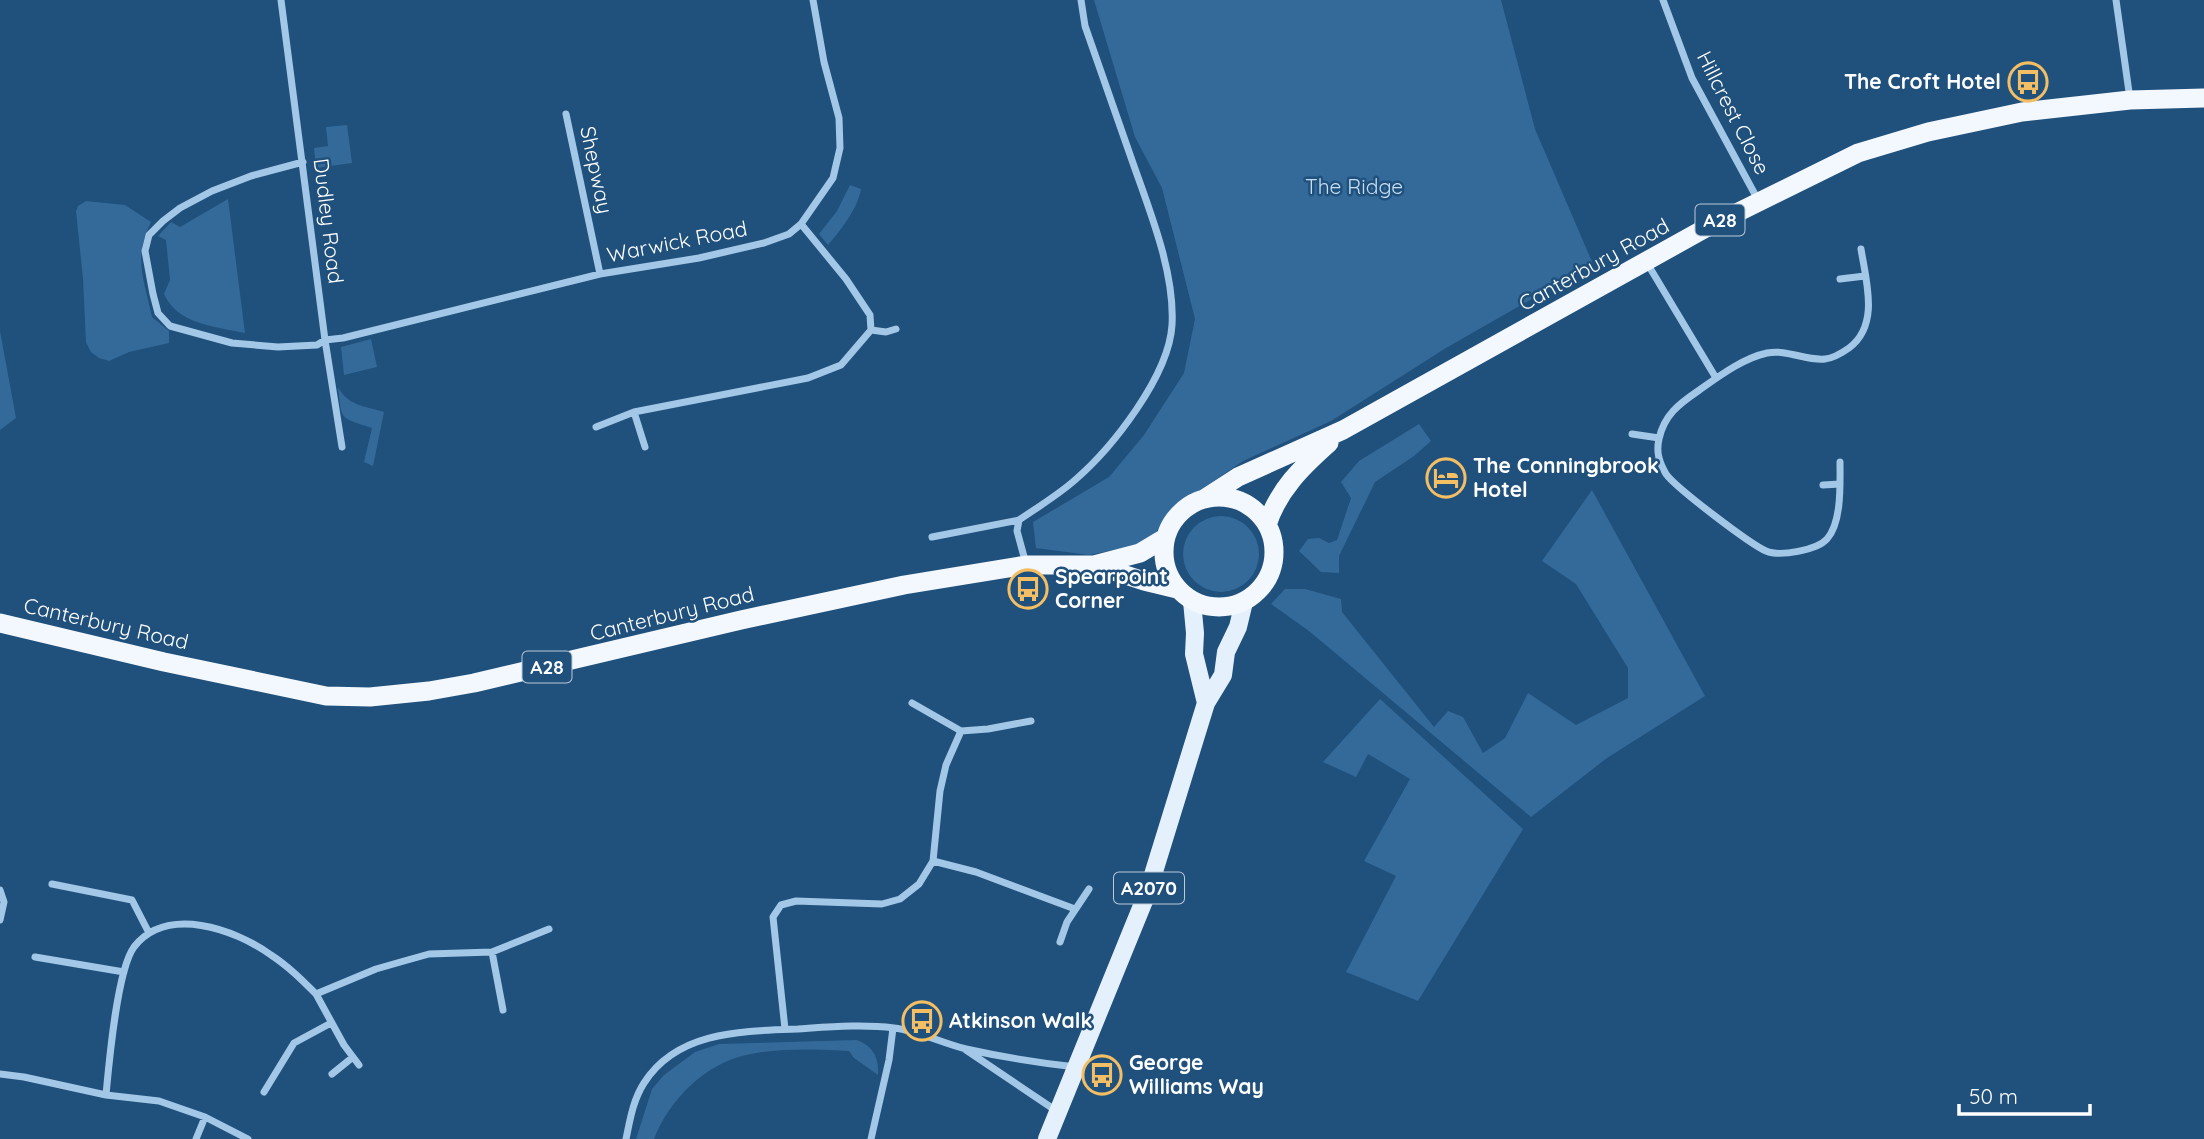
<svg xmlns="http://www.w3.org/2000/svg" width="2204" height="1139" viewBox="0 0 2204 1139" font-family="Quicksand,sans-serif">
  <style>
    .green { fill: #336a9a }
    .lines { fill: none; stroke-linecap: round; stroke-linejoin: round }
    .minor { stroke: #a3c7e6; stroke-width: 7 }
    .primary { stroke: #e5f0fd; stroke-width: 18 }
    .trunk { stroke: #f2f8fe; stroke-width: 19 }
    .labels { text-anchor: middle; stroke-width: 5; stroke-linejoin: round; paint-order: stroke }
    .shield { fill: #20507c; stroke: #bccad8; stroke-width: 2 }
    .shield-label { font-size: 19px; font-weight: bold; fill: #fff }
    .poi-label { font-size: 21px; font-weight: bold; fill: #fff; stroke: #20507c; text-anchor: start }
    .street-label { font-size: 21px; fill: #fff; stroke: #20507c }
    .park-label { font-size: 21px; fill: #c7dff5; stroke: #20507c }
  </style>
  <rect width="100%" height="100%" fill="#20507c"/>
  <!-- green -->
  <path class="green" d="M1094 0H1501L1535 129 1593 264 1446 348 1331 421 1243 461 1174 508 1148 543 1089 555 1036 548 1033 522 1109 477 1144 435 1184 373 1195 319 1162 188 1135 137Z
    M347 125 352 163 316 168 314 148 328 146 326 127Z
    M850 185 861 189C858 208 841 230 828 245L819 234 837 211Z
    M228 199 245 333C216 327 177 324 164 294L170 280 166 240 158 236 171 222 180 227Z
    M86 201 125 205 151 222C133 259 144 279 152 317L169 331V343L129 352 109 361 99 358 91 352 86 342 83 279 76 211 78 206Z
    M0 331 16 418 0 430Z
    M371 339 377 367 344 375 341 347Z
    M338 387C348 406 365 406 384 412L373 466 364 462 372 428C339 417 342 421 338 387Z
    M1419 424 1431 441 1414 456 1375 482 1339 556V573L1321 572 1299 551 1308 539 1319 538 1329 543 1337 540 1351 498 1341 482 1359 461Z
    M1592 490 1705 696 1607 758 1531 817 1309 631 1271 604 1285 589H1305L1341 599 1342 612 1434 727 1448 711 1463 717 1483 753 1505 738 1528 693 1576 725 1628 698V668L1576 584 1542 561Z
    M1183 554a38 38 0 1 1 76 0a38 38 0 1 1-76 0Z
    M1380 699 1523 829 1418 1001 1346 972 1396 876 1364 861 1410 779 1368 754 1356 777 1323 762Z
    M857 1040C874 1047 879 1058 878 1075L854 1058 849 1051C818 1049 776 1048 746 1055 705 1064 669 1100 654 1139H636L652 1089 664 1075 695 1052 719 1044Z"/>
  <g class="lines">
    <!-- minor -->
    <path class="minor" d="M281 0 325 340 342 447
      M1663 0 1692 78 1758 200
      M2116 0 2130 99
      M566 114 600 274
      M303 162 251 176 212 191 180 208 163 221 149 235 145 251 153 294 158 313 170 326 232 343 278 347 317 345 325 340 343 338 600 274 699 258 764 243 789 234 801 224 833 178 840 148 839 118 824 62 813 0
      M1647 263 1716 378
      M1840 279 1865 276
      M871 330 886 332 896 329
      M634 412 645 447
      M596 427 634 412 808 378 841 365 871 330 870 315 846 279 801 224
      M1632 434 1659 438
      M1840 462C1840 484 1842 522 1827 539 1817 550 1780 557 1766 551 1750 544 1676 488 1666 474 1659 462 1656 452 1659 439 1664 415 1679 404 1698 391 1718 377 1743 358 1767 353 1787 349 1806 361 1825 359 1834 358 1842 353 1849 348 1880 325 1866 281 1861 249
      M1823 485 1840 484
      M932 537 1019 520
      M1026 564 1017 531 1019 520C1038 507 1058 495 1075 480 1112 448 1169 376 1172 325 1175 274 1151 214 1134 166 1118 119 1101 73 1085 26L1081 0
      M912 703 961 731 988 729 1031 721
      M933 861 976 872 1075 909
      M52 884 132 900 149 933
      M0 890 4 902 0 920
      M1060 942 1067 922 1089 889
      M492 952 503 1010
      M35 957 124 972
      M316 994 344 1045 359 1065
      M785 1029 773 917 781 905 796 901 882 904 900 899 919 884 933 861 940 791 946 765 961 731
      M966 1050 1058 1112
      M0 1074 24 1077 106 1095 159 1101 205 1117 248 1139
      M332 1074 353 1057
      M264 1092 294 1043 331 1023
      M106 1095C109 1063 117 970 134 947 167 905 235 929 271 955 288 966 302 980 316 994L376 969 404 961 429 954 492 952 549 929
      M196 1139 205 1117
      M626 1139C630 1120 633 1100 644 1083 677 1031 742 1031 798 1029 829 1027 862 1024 894 1028 919 1031 941 1043 966 1049 1002 1057 1039 1063 1076 1067
      M871 1139 889 1060 893 1028"/>
    <!-- primary -->
    <path class="primary" d="M1192 601 1195 633 1194 654 1206 703
      M1047 1139 1148 891 1206 703 1223 675 1226 652 1238 627 1244 602"/>
    <!-- trunk -->
    <path class="trunk" d="M1164 552a55 55 0 1 1 110 0a55 55 0 1 1-110 0Z
      M1204 499 1238 477 1343 430 1704 229 1858 153 1928 132 2022 112 2130 100 2204 98
      M1267 525C1278 490 1302 467 1329 443
      M1095 565 1144 581 1177 589
      M0 623 164 662 326 696 370 697 429 691 474 683 741 620 904 585 1026 565H1094L1140 553 1165 538"/>
  </g>
  <!-- icons -->
  <defs>
    <g id="bus-ring" transform="scale(2.0125)"><circle r="9.5" fill="#20507c" stroke="#f3be64" stroke-width="1.5"/><path d="M-5-6H5V4H4V6H2V4H-2V6H-4V4H-5ZM-3.5-4V0h7V-4ZM-3.5 1.2v1.5H-2V1.2ZM2 1.2v1.5H3.5V1.2Z" fill="#f3be64"/></g>
    <g id="hotel-ring" transform="scale(2.0125)"><circle r="9.5" fill="#20507c" stroke="#f3be64" stroke-width="1.5"/><path d="M-6-4.5h1.5V1H6V5H4.5V3h-9V5H-6ZM-4 0a1.8 1.8 0 1 1 3.6 0ZM.5 0V-2.5h3Q6-2.5 6 0Z" fill="#f3be64"/></g>
  </defs>
  <g fill-rule="evenodd">
    <use href="#bus-ring" x="2028" y="82"/>
    <use href="#hotel-ring" x="1446" y="478"/>
    <use href="#bus-ring" x="1028" y="589"/>
    <use href="#bus-ring" x="922" y="1021"/>
    <use href="#bus-ring" x="1102" y="1075"/>
  </g>
  <g class="labels">
    <!-- shield labels -->
    <g class="shield">
      <rect x="1695.5" y="204.5" width="49" height="31" rx="5"/>
      <rect x="522.5" y="651.5" width="49" height="31" rx="5"/>
      <rect x="1114" y="872.5" width="70" height="31" rx="5"/>
    </g>
    <g class="shield-label">
      <text x="1720" y="227">A28</text>
      <text x="547" y="674">A28</text>
      <text x="1149" y="895">A2070</text>
    </g>
    <!-- poi labels -->
    <g class="poi-label">
      <text x="2001" y="89" text-anchor="end">The Croft Hotel</text>
      <text x="1473" y="473">The Conningbrook<tspan x="1473" dy="24">Hotel</tspan></text>
      <text x="1055" y="584">Spearpoint<tspan x="1055" dy="24">Corner</tspan></text>
      <text x="949" y="1028">Atkinson Walk</text>
      <text x="1129" y="1070">George<tspan x="1129" dy="24">Williams Way</tspan></text>
    </g>
    <!-- street labels -->
    <g class="street-label">
      <text transform="translate(1733 113) rotate(63)" y="7">Hillcrest Close</text>
      <text transform="translate(596 170) rotate(78)" y="7">Shepway</text>
      <text transform="translate(328 221) rotate(83)" y="7">Dudley Road</text>
      <text transform="translate(677 242) rotate(-11)" y="7">Warwick Road</text>
      <text transform="translate(1594 265) rotate(-29)" y="7">Canterbury Road</text>
      <text transform="translate(672 614) rotate(-14)" y="7">Canterbury Road</text>
      <text transform="translate(106 624) rotate(13)" y="7">Canterbury Road</text>
    </g>
    <!-- park labels -->
    <g class="park-label">
      <text x="1354" y="194">The Ridge</text>
    </g>
  </g>
  <!-- scale -->
  <path d="M1959 1104v10h131v-10" fill="none" stroke="#ffffff" stroke-width="3.5"/>
  <text x="1969" y="1104" font-size="21" fill="#ffffff" stroke="#20507c" stroke-width="5" paint-order="stroke">50 m</text>
</svg>
